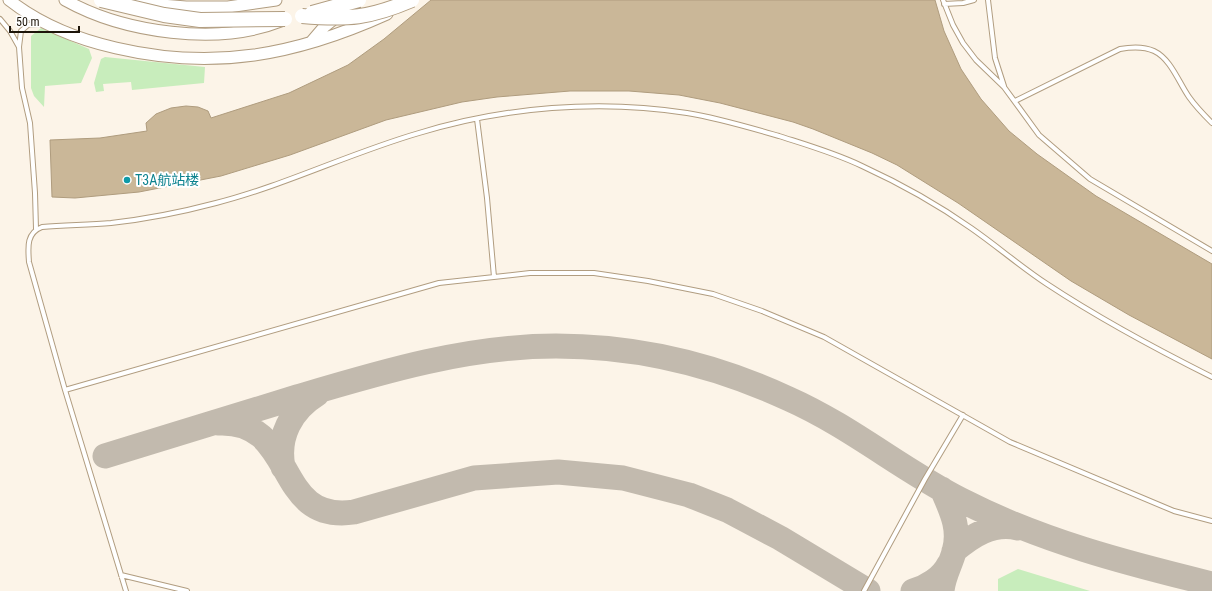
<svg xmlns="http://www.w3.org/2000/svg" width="1212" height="591" viewBox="0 0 1212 591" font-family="'Roboto Condensed','Noto Sans SC',sans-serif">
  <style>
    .green { fill: #c8edbc }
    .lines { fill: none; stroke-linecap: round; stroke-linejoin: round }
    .taxiway { stroke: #c2baae; stroke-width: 25 }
    .building { fill: #cab798; stroke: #af9c7e }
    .lane-casing { stroke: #b19d80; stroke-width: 6 }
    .secondary-casing { stroke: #b19d80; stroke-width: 13 }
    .lane { stroke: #fff; stroke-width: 4 }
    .secondary { stroke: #fff; stroke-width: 11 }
    .highway-bridge-casing { stroke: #b19d80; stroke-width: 16; stroke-linecap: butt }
    .highway-bridge { stroke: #fff; stroke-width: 14 }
    .culture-dot { fill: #0f9aa8; stroke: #fff; stroke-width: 1.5 }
    .labels { text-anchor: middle; stroke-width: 4; stroke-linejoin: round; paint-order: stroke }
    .culture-label { font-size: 14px; fill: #0d838f; stroke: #fff; text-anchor: start }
  </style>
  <rect width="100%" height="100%" fill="#fcf4e8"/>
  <!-- green -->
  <path class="green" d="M41 28 89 49 92 58 81 83 45 86 44 107 34 96 31 88V36Z
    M105 57 205 67 204 83 132 90 131 82 103 84 104 91 96 92 94 83 101 59Z
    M1018 569 1090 591H998V579Z"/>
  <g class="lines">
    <!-- taxiway -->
    <path class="taxiway" d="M218 423C299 419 272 524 354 512L474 478 558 472 623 478 689 495 727 510 780 538 868 591
      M105 456C169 436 233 417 297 397 381 372 467 346 556 346 637 346 716 365 789 399 850 426 902 470 961 500 1041 541 1126 563 1212 584
      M283 467C277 437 291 410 317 394
      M954 551C972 536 992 522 1018 528
      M913 591C927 587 942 578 949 564
      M942 591C943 577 950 566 954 552 961 529 951 510 942 489"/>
  </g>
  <!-- building -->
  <path class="building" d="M431 0H935L944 31 961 69 981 99 1009 131 1037 154 1096 196 1212 264V359L1129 315 1071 281 958 203 897 165 872 153 813 129 793 122 720 103 679 95 629 91H570L497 97 462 102 386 120 290 155 221 176 139 192 75 198 52 197 50 140 100 138 147 131 146 123 156 114 171 108 186 106 198 107 208 111 211 118 289 93 348 65 384 39Z"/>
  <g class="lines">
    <!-- lane casing -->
    <g class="lane-casing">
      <path id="lane" d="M943 0 953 25 963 43 976 60 1004 87 1039 135 1090 179 1212 251
        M988 0 995 58 1004 86
        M944 4 963 3 974 0
        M0 19 10 31 19 47
        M1015 101 1120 49C1131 47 1143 46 1154 51 1171 59 1179 83 1189 97 1196 107 1204 115 1212 123
        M477 119 487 198 494 277
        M36 229 35 193 30 123 22 88 19 47 21 31 28 25 41 24
        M1212 377C1156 349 1100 319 1047 284 1021 267 997 246 971 228 937 204 899 183 862 166 835 153 807 145 779 136 748 127 718 118 687 113 599 99 504 107 419 133 350 153 286 185 216 203 182 212 147 219 111 223 88 225 65 225 42 227 26 233 28 248 29 262L65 390 439 283 530 273H594L648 281 713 294 762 311 824 337 1010 442 1174 511 1212 521
        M65 390 126 591
        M121 575 187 591
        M864 591 925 479 963 415"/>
    </g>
    <!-- secondary casing -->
    <g class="secondary-casing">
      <path id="secondary" d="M9 0C41 25 76 39 116 48 214 71 296 55 387 14
        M65 0C124 33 218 46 281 21
        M136 3 186 7H228L276 0
        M312 41 324 27 339 15"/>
    </g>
    <!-- lane -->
    <use href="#lane" class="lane"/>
    <!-- secondary -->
    <use href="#secondary" class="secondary"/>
    <!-- highway-bridge casing -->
    <g class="highway-bridge-casing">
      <path id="highway-bridge" d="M101 0 164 15 200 20 285 19
        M312 13 359 0
        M302 16C348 20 370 18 412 0"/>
    </g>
    <!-- highway-bridge -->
    <use href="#highway-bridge" class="highway-bridge"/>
  </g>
  <!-- markers -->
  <circle class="culture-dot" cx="127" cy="180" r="4"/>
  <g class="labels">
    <!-- culture labels -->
    <g class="culture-label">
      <text x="135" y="185">T3A航站楼</text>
    </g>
  </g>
  <!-- scale -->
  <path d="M10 26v6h69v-6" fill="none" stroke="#1d150a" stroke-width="2"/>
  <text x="16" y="26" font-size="12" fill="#1d150a" stroke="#ffffff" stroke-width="3" paint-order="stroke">50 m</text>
</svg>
